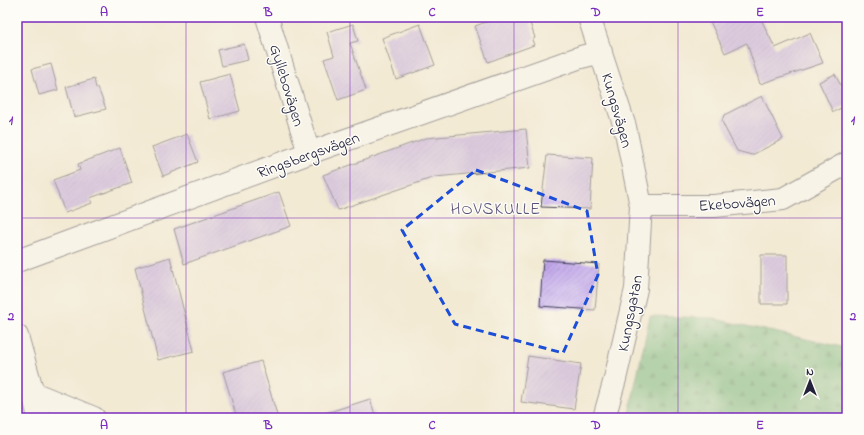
<svg xmlns="http://www.w3.org/2000/svg" width="864" height="435" viewBox="0 0 864 435" font-family="'Indie Flower',sans-serif">
  <style>
    .forest { fill: url(#forest-firs); stroke: #486c5b }
    .building { fill: url(#building-hatch) }
    .lines { fill: none; stroke-linecap: round; stroke-linejoin: round }
    .street-casing { stroke: #414052; stroke-width: 24 }
    .street { stroke: #fff; stroke-width: 22 }
    .marked { fill: none; stroke: #1d4ed8; stroke-width: 3; stroke-dasharray: 8 5; stroke-linejoin: round }
    .grid { fill: none; stroke: #7b2cbf; stroke-width: 1; stroke-opacity: 0.55 }
    .labels { text-anchor: middle; stroke-width: 3; stroke-linejoin: round; paint-order: stroke }
    .street-label { font-size: 16px; fill: #22223b; stroke: #fdfcf7 }
    .neighbourhood-label { font-size: 17px; letter-spacing: 1px; fill: #595078; stroke: #fdfcf7 }
    .neatline { fill: none; stroke: #7b2cbf; stroke-width: 1.5 }
    .grid-label { font-size: 13px; text-anchor: middle; font-weight: bold; fill: #7b2cbf }
  </style>
  <defs>
    <pattern id="forest-firs" width="22" height="20" patternUnits="userSpaceOnUse"><rect width="22" height="20" fill="#6eb67b"/><path d="M5 1l3.5 6h-7zM16 11l3.5 6h-7z" fill="#5a9466"/></pattern>
    <pattern id="building-hatch" width="6" height="6" patternUnits="userSpaceOnUse"><rect width="6" height="6" fill="#c0a5ea"/><path d="M-1 1l2-2M0 6l6-6M5 7l2-2" fill="none" stroke="#9c86bf"/></pattern>
  </defs>
  <rect width="100%" height="100%" fill="#fdfcf7"/>
  <filter id="ink" filterUnits="userSpaceOnUse"><feTurbulence type="fractalNoise" baseFrequency=".025" numOctaves="2"/><feDisplacementMap in="SourceGraphic" scale="8" xChannelSelector="R" yChannelSelector="G"/><feConvolveMatrix kernelMatrix="1 2 1 2 8 2 1 2 1" color-interpolation-filters="sRGB"/></filter>
  <filter id="wash" filterUnits="userSpaceOnUse"><feTurbulence type="fractalNoise" baseFrequency=".012" numOctaves="4" result="noise"/><feDisplacementMap in="SourceGraphic" scale="16" xChannelSelector="R" yChannelSelector="G"/><feGaussianBlur stdDeviation="0.9" result="paint"/><feColorMatrix in="noise" values="0 0 0 0 0 0 0 0 0 0 0 0 0 0 0 0 0 1.4 0 .05"/><feComposite in="paint" operator="in"/></filter>
  <g filter="url(#wash)">
    <rect width="100%" height="100%" fill="#f2ead3"/>
    <!-- forest -->
    <path class="forest" d="M650 316 710 318 847 348V418H628Z"/>
    <g id="blocks">
      <!-- building -->
      <path class="building" d="M500 17H528L535 38 532 40 534 45 488 62 475 26Z
        M708 17H760L775 48 810 33 823 63 760 84 747 43 725 53Z
        M353 24 358 41 350 43 366 90 338 100 324 59 334 56 327 32Z
        M420 24 435 65 396 79 382 38Z
        M244 44 248 60 222 66 218 50Z
        M51 64 58 90 39 95 32 69Z
        M230 74 240 111 210 119 200 82Z
        M835 74 841 86 847 84V105L833 112 819 82Z
        M94 79 96 88H98L106 109 74 117 66 87Z
        M762 96 783 139 752 155 737 151 724 126 722 121 724 115Z
        M526 129 530 168 435 177 338 210 323 175 426 138Z
        M187 134 198 162 163 176 152 147Z
        M120 148 132 183 90 198 92 203 65 213 53 180 80 170 78 164Z
        M547 155 593 158 590 209 541 207Z
        M279 192 291 226 184 264 174 229Z
        M761 255H787V304H761Z
        M170 257 194 351 158 360 135 268Z
        M543 260 599 264 595 310 540 306Z
        M528 356 581 364 574 409 521 402Z
        M261 361 278 418H237L223 372Z
        M370 399 376 418H323V414Z"/>
    </g>
  </g>
  <g filter="url(#ink)">
    <use href="#blocks" fill-opacity="0" stroke="#414052" stroke-width="1"/>
    <g class="lines">
      <!-- street casing -->
      <g class="street-casing">
        <path id="street" d="M267 17 309 153
          M589 17 625 127 641 206 636 289 615 379 604 418
          M641 206H714L783 199 847 163
          M17 261 309 153 581 57 601 52
          M17 336 33 393 39 418
          M33 393 94 418"/>
      </g>
      <!-- street -->
      <use href="#street" class="street"/>
    </g>
  </g>
  <!-- marked area -->
  <path d="M0 0H864V435H0ZM476 170 587 211 598 275 563 353 455 324 402 230Z" fill="#f2ead3" fill-opacity=".55" fill-rule="evenodd"/>
  <path class="marked" d="M476 170 587 211 598 275 563 353 455 324 402 230Z"/>
  <!-- grid -->
  <path class="grid" d="M186 17V418M350 17V418M514 17V418M678 17V418M17 218H847"/>
  <g class="labels">
    <!-- street labels -->
    <g class="street-label">
      <text transform="translate(288 85) rotate(73)" y="6">Gyllebovägen</text>
      <text transform="translate(618 110) rotate(74)" y="6">Kungsvägen</text>
      <text transform="translate(308 154) rotate(-20)" y="6">Ringsbergsvägen</text>
      <text transform="translate(737 202) rotate(-4)" y="6">Ekebovägen</text>
      <text transform="translate(629 313) rotate(-79)" y="6">Kungsgatan</text>
    </g>
    <!-- neighbourhood labels -->
    <g class="neighbourhood-label">
      <text x="496" y="214">HOVSKULLE</text>
    </g>
  </g>
  <!-- margin -->
  <rect width="864" height="435" fill="none" stroke="#fdfcf7" stroke-width="44"/>
  <!-- north arrow -->
  <g transform="translate(810 381)" stroke="#fdfcf7" stroke-width="3" paint-order="stroke">
  <path d="M0-3L7 15L0 10L-7 15Z" fill="#22223b"/>
  <text y="-6" font-size="11" font-weight="bold" text-anchor="middle" fill="#22223b">N</text>
  </g>
  <rect x="22" y="22" width="820" height="391" class="neatline"/>
  <g class="grid-label">
    <text x="104" y="16">A</text>
    <text x="268" y="16">B</text>
    <text x="432" y="16">C</text>
    <text x="596" y="16">D</text>
    <text x="760" y="16">E</text>
    <text x="11" y="124">1</text>
    <text x="853" y="124">1</text>
    <text x="11" y="320">2</text>
    <text x="853" y="320">2</text>
    <text x="104" y="429">A</text>
    <text x="268" y="429">B</text>
    <text x="432" y="429">C</text>
    <text x="596" y="429">D</text>
    <text x="760" y="429">E</text>
  </g>
</svg>
